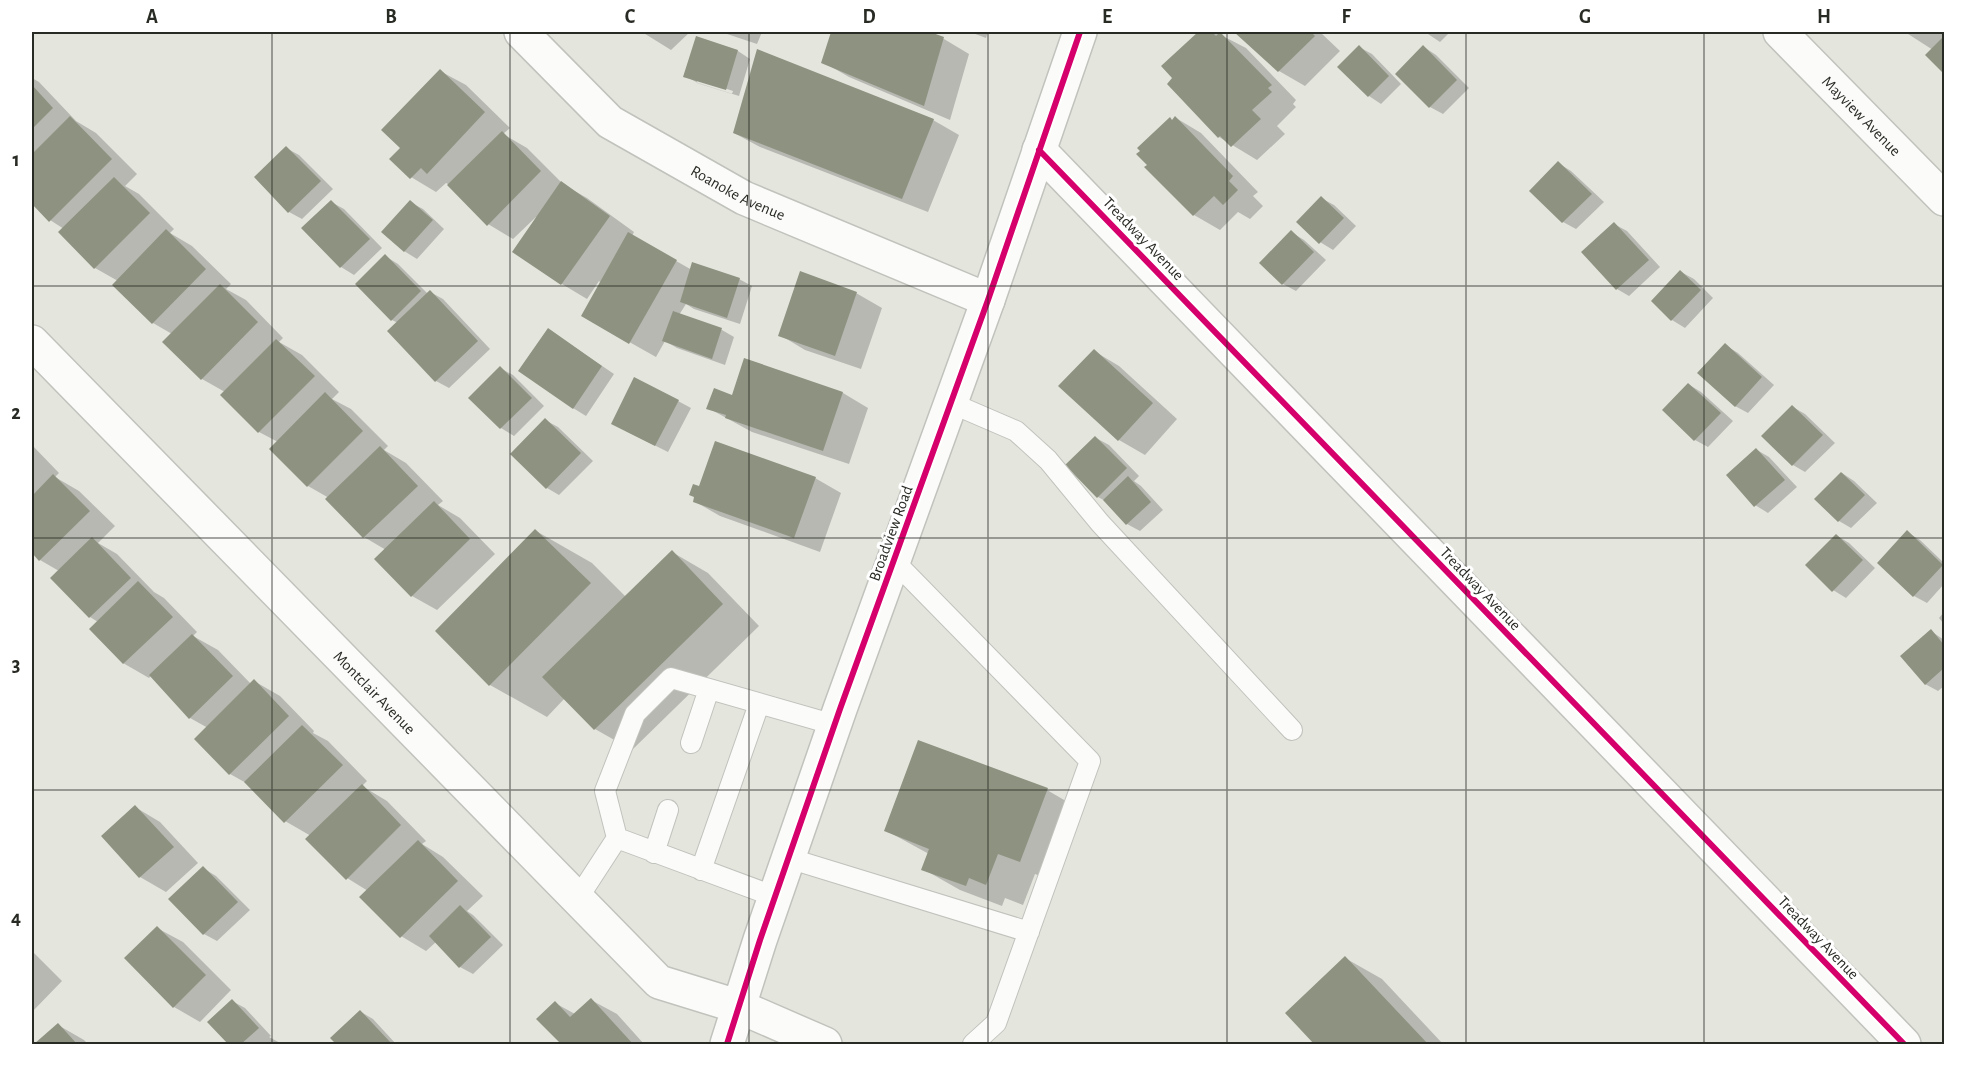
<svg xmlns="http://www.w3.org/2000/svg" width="1976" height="1076" viewBox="0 0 1976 1076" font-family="'Alegreya Sans',sans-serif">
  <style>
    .shadow { fill: #0003; fill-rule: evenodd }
    .building { fill: #8e9280 }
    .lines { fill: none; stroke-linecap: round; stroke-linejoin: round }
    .lane-casing { stroke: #c0c2bc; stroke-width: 22 }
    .street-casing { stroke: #c0c2bc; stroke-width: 36 }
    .secondary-casing { stroke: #c0c2bc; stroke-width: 36 }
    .lane { stroke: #fbfbfa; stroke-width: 20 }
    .street { stroke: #fbfbfa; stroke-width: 33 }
    .secondary { stroke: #fbfbfa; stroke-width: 33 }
    .cycleway-casing { stroke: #fff; stroke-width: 10 }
    .cycleway { stroke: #d6006c; stroke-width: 6 }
    .grid { fill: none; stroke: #282a24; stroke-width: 1.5; stroke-opacity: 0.55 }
    .labels { text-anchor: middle; stroke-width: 6; stroke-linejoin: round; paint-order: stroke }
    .street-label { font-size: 16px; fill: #282a24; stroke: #fff }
    .neatline { fill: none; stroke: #282a24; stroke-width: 2 }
    .grid-label { font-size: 20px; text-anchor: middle; font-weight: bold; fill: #282a24 }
  </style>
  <rect width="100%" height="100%" fill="#e4e6de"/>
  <!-- shadow -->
  <path class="shadow" d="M642 32H690L671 50Z
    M721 32H762L757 44Z
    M833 32H926L944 39 969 54 950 120 849 77 823 62Z
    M970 32H988L986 38Z
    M1200 32H1215L1246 48 1296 100 1293 104 1296 107 1277 126 1285 134 1257 160 1219 137 1175 78 1163 66Z
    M1236 32H1320L1340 51 1305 86 1279 71Z
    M1425 32H1450L1440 42Z
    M1905 32H1944V72L1928 55 1933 50Z
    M697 38 738 51 750 59 739 96 698 83 685 76ZM697 79 733 91 732 94 697 83Z
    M1359 47 1372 54 1401 84 1381 104 1369 96Z
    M1424 47 1436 55 1469 88 1443 114 1430 107 1397 74Z
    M440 71 466 85 510 128 503 134 527 148 564 185 587 198 634 232 632 236 692 270 739 279 752 286 740 324 694 309 686 304 679 315 722 330 734 337 725 365 677 348 665 341 656 357 583 316 601 283 599 281 587 299 562 284 536 217 513 239 488 224 450 185 446 183 436 192 411 177 402 148Z
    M32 78 39 82 76 121 96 133 137 174 125 186 139 194 174 229 170 233 192 246 231 284 226 289 246 300 283 338 279 342 302 355 339 392 332 399 351 409 388 446 384 450 406 463 443 501 438 505 460 518 495 554 437 610 412 596 386 550 364 537 327 499 329 498 308 486 271 449 278 442 259 432 222 395 225 392 202 379 172 334 153 323 114 285 118 281 95 268 64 229 50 220 32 202Z
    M1176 118 1201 133 1258 192 1253 196 1263 206 1250 219 1238 212 1220 230 1194 215 1147 167Z
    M933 120 959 135 928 212 760 147 734 133Z
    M286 148 299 155 333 189 302 219 289 212Z
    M1558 163 1571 171 1604 202 1576 229 1563 222 1531 191Z
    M1321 198 1334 205 1356 226 1333 250 1320 242Z
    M331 202 344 209 382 248 354 275 341 267 303 228Z
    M410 202 423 209 444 229 417 259 404 251Z
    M1614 224 1627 231 1660 267 1629 296 1617 289Z
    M1291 232 1304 240 1326 260 1296 291 1283 284Z
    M385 256 398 264 428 294 430 292 443 299 490 349 449 388 436 381 398 323 392 320Z
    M1681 272 1694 279 1713 298 1685 328 1672 320 1653 301Z
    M856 293 882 308 861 369 805 350 780 335Z
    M549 330 614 374 586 416 573 408Z
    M1725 345 1738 353 1774 385 1748 413 1735 406Z
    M1094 351 1119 366 1177 419 1145 455 1119 440Z
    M745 360 843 393 868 408 849 464 752 432 708 408 733 396Z
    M500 368 513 375 544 406 514 436 501 428 471 398Z
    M1688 384 1701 392 1733 421 1708 447 1695 440 1664 410Z
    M678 401 691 408 668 452 626 431Z
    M1793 407 1805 414 1835 443 1805 472 1793 465Z
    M545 420 558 427 593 461 559 495 547 488Z
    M1096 438 1109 445 1139 476 1134 481 1141 486 1163 510 1140 531 1127 524 1107 502 1098 497Z
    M32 445 59 473 55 477 79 491 115 526 98 543 117 554 154 592 164 598 197 632 193 636 218 650 251 684 254 681 280 696 314 731 313 733 328 741 367 781 362 786 387 801 426 841 422 844 443 857 483 896 467 911 473 915 503 945 473 974 460 967 436 942 426 951 401 936 368 891 347 878 311 836 285 821 248 784 230 774 208 728 190 718 151 676 149 678 123 663 98 622 90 617 52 578 59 571 40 560 32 551Z
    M1757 450 1769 457 1797 487 1768 513 1755 505Z
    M1842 473 1854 481 1877 503 1851 528 1839 521Z
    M815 478 841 493 820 552 720 516 694 501 700 488Z
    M536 531 592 563 626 597 672 552 708 573 759 626 632 750 595 729 565 698 547 717 490 685 437 631Z
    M1907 532 1920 540 1944 563V584L1927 603 1914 596Z
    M1836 535 1849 543 1875 568 1846 598 1833 590Z
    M1944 612V624L1939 618Z
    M1931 631 1944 640V686L1938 691 1925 684Z
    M1047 790 1083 811 1056 882 1035 874 1023 905 1005 898 1002 906 960 890 923 869 929 854 885 830Z
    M135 807 160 822 198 863 166 892 140 877Z
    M203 868 216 876 250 910 217 941 204 934 170 899Z
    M157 928 183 942 231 990 200 1022 174 1007Z
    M32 951 62 981 32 1012Z
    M1345 958 1382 979 1443 1044H1316L1287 1013Z
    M591 1000 617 1014 644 1044H564L538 1019 555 1003 575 1014Z
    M232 1001 245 1008 271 1036 269 1037 282 1044H230L209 1022Z
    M361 1012 373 1019 396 1044H338L332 1038Z
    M58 1025 84 1040 88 1044H36Z"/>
  <!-- building -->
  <path class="building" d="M831 32H930L944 37 924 106 821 63Z
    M1198 32H1212L1216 36 1220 32 1272 85 1268 88 1272 92 1252 110 1261 119 1231 147 1220 136 1218 138 1167 84 1172 78 1161 66Z
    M1234 32H1311L1315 36 1278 72Z
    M696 36 738 50 726 90 683 77Z
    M1944 36V74L1925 55Z
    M1359 45 1389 76 1368 97 1337 67Z
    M1423 45 1457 80 1429 108 1395 74Z
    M757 49 934 119 902 199 733 133Z
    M440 69 485 112 427 174 421 168 410 179 389 159 400 148 381 130Z
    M32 85 53 108 32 129Z
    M70 116 112 159 49 222 32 204V154Z
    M1175 116 1233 176 1229 181 1238 190 1223 205 1214 196 1193 216 1144 167 1147 165 1136 154 1140 151 1137 148 1170 117 1172 120Z
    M502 131 541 171 487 226 447 185Z
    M286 146 321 181 288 213 254 177Z
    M1558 161 1592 194 1562 223 1529 191Z
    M114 177 150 213 94 269 58 232Z
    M561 181 610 216 561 285 512 252Z
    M1321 196 1344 218 1319 244 1296 222Z
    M331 200 370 239 340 268 301 228Z
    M410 200 433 220 404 252 381 232Z
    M1614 222 1649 260 1616 290 1581 252Z
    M166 229 206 269 152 324 112 285Z
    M1291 230 1314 252 1282 285 1259 263Z
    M628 232 677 260 629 344 581 316Z
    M385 254 421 291 391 321 355 284Z
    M692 262 740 278 727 318 680 302Z
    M1680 270 1701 290 1671 321 1651 301Z
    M800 271 857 292 835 356 778 336Z
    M220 284 258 322 201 380 162 342Z
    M430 290 478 341 435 382 387 331Z
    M673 311 722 328 712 359 662 341Z
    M548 328 602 366 573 409 518 371Z
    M276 339 315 376 258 433 220 395Z
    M1725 343 1762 377 1735 407 1697 373Z
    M1094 349 1153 403 1118 441 1058 386Z
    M744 358 843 392 823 451 725 418 726 415 706 409 714 388 732 395Z
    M500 366 532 398 500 429 468 398Z
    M634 377 679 400 655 446 611 424Z
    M1688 383 1721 413 1694 441 1662 410Z
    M325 392 363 431 307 487 269 449Z
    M1792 405 1823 435 1792 466 1761 436Z
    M545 418 581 453 546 489 510 454Z
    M1095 436 1127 468 1097 498 1065 465Z
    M715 441 816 477 794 538 693 502 694 497 689 495 693 484 699 486Z
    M380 446 418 486 363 538 325 499Z
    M1756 448 1785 480 1754 507 1726 475Z
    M1841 472 1865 495 1838 522 1814 499Z
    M53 474 90 511 39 561 32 553V496Z
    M1128 476 1151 502 1126 525 1103 500Z
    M434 501 470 539 411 597 374 559Z
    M535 529 591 583 489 686 435 631Z
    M1907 530 1943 565 1913 597 1877 563Z
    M1836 534 1863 560 1832 592 1805 565Z
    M92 537 131 578 89 618 50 578Z
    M672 550 723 604 594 730 542 677Z
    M138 581 173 617 123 664 89 629Z
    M1931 629 1944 645V668L1925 685 1900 656Z
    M192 634 233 676 189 719 149 675Z
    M254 679 289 716 229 775 194 739Z
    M302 725 343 765 284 823 244 782Z
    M918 740 1048 788 1020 862 998 854 986 885 969 878 966 886 921 870 929 849 884 831Z
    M362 784 401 825 346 880 305 839Z
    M135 805 174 847 139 878 101 836Z
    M418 840 458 881 400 938 359 897Z
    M203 866 238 902 203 935 168 899Z
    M460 905 491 937 459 968 429 936Z
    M157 926 206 975 173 1008 124 958Z
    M1345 956 1428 1044H1314L1285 1013Z
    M591 998 633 1044H561L536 1019 555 1001 570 1017Z
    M232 999 259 1028 241 1044H228L207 1022Z
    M360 1010 392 1044H336L330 1038Z
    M58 1023 77 1044H34Z"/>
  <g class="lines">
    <!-- lane casing -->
    <g class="lane-casing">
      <path id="lane" d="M951 403 1016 431 1048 460 1100 523 1292 730
        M894 561 1090 761 996 1023 973 1044
        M691 743 709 689
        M617 838 776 897
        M654 853 668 810
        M788 858 1029 932
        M701 870 759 704
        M578 898 617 838 605 791 635 714 671 678 835 725"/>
    </g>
    <!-- street casing -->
    <g class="street-casing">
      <g id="street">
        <path id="s1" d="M521 32 610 122 744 198 988 300"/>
        <path id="s2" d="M1780 32 1944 199"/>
        <path d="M1039 150 1904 1044"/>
        <path id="s3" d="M32 342 659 982 740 1007"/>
      </g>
    </g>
    <!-- secondary casing -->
    <g class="secondary-casing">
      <path id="secondary" d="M740 1007 825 1044
        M727 1044 760 940 840 709 988 300 1080 32"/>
    </g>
    <!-- lane -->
    <use href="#lane" class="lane"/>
    <!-- street -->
    <use href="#street" class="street"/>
    <!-- secondary -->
    <use href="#secondary" class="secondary"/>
    <!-- cycleway casing -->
    <g class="cycleway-casing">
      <path id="cycleway" d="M1039 150 1904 1044
        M727 1044 760 940 840 709 988 300 1080 32"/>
    </g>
    <!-- cycleway -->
    <use href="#cycleway" class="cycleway"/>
  </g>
  <!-- grid -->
  <path class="grid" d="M272 32V1044M510 32V1044M749 32V1044M988 32V1044M1227 32V1044M1466 32V1044M1704 32V1044M32 286H1944M32 538H1944M32 790H1944"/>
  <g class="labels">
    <!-- street labels -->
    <g class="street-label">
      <text dy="6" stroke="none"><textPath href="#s2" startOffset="117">Mayview Avenue</textPath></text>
      <text dy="6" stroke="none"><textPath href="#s1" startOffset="273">Roanoke Avenue</textPath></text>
      <text transform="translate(1144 238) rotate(46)" y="6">Treadway Avenue</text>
      <text transform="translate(890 533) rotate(-70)" y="6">Broadview Road</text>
      <text transform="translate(1481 588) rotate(46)" y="6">Treadway Avenue</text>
      <text dy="6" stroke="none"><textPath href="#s3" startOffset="490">Montclair Avenue</textPath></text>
      <text transform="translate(1819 937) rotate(46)" y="6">Treadway Avenue</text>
    </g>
  </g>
  <!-- border -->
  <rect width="1976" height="1076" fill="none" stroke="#ffffff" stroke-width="66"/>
  <rect x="33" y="33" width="1910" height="1010" class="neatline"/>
  <g class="grid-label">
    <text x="152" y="23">A</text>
    <text x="391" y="23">B</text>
    <text x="630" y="23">C</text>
    <text x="869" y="23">D</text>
    <text x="1107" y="23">E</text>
    <text x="1346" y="23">F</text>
    <text x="1585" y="23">G</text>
    <text x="1824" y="23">H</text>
    <text x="16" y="166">1</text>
    <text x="16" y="419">2</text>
    <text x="16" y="671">3</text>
    <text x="16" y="924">4</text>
  </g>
</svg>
